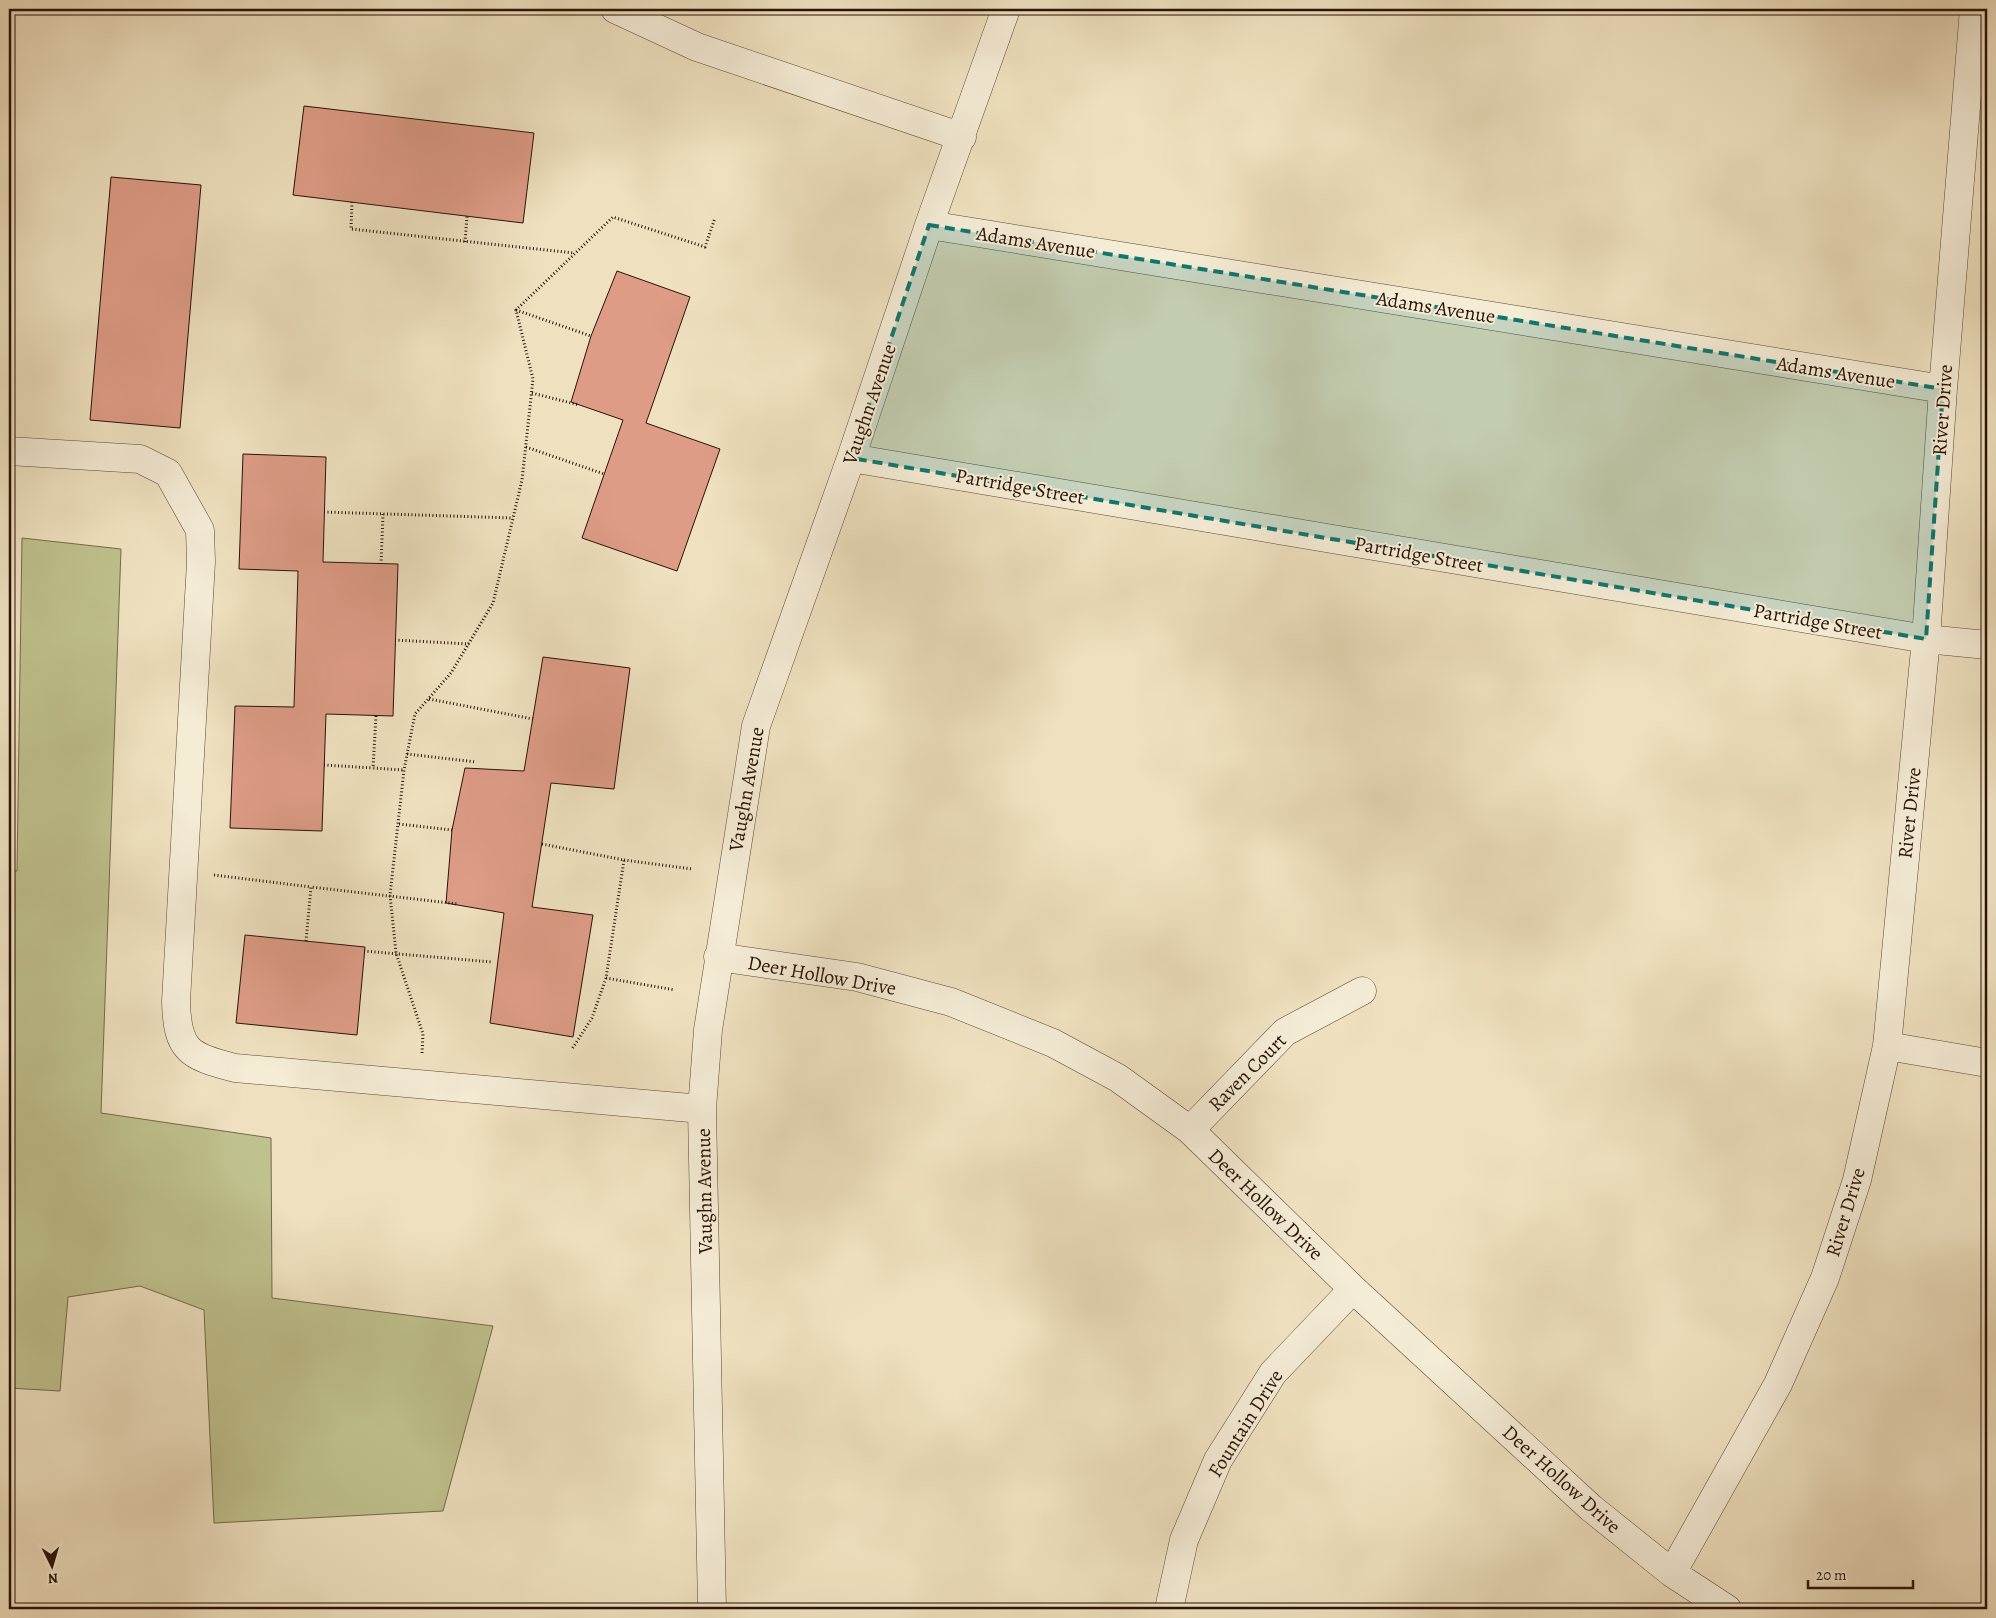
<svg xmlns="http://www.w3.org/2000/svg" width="1996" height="1618" viewBox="0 0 1996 1618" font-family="Alegreya,serif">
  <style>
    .green { fill: #bfc18e; stroke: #746a49 }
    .building { fill: #de9c87; stroke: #291204 }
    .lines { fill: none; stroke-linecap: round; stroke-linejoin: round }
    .minor-casing { stroke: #5a4633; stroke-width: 29 }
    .path { stroke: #291204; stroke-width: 3; stroke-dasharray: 1 2.5; stroke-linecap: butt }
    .minor { stroke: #f5ecd6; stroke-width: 28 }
    .marked { fill: #0f766e; fill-opacity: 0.2; stroke: #0f766e; stroke-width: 4; stroke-dasharray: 10 6; stroke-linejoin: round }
    .labels { text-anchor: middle; stroke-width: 4; stroke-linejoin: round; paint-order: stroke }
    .street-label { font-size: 20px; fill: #291204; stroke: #f5ecd6 }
  </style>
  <rect width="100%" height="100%" fill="#efe1c0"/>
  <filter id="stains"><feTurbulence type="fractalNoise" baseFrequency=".004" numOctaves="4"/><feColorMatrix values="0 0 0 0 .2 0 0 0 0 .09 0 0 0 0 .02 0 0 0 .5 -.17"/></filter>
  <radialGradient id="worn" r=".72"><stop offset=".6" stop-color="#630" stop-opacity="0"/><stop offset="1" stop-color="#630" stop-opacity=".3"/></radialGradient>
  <!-- green -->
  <path class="green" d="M22 538 121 549 101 1113 271 1138 272 1298 493 1326 443 1511 214 1523 204 1310 140 1286 68 1297 60 1391 9 1388V871H17Z"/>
  <!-- building -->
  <path class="building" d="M304 106 534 133 523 223 293 195Z
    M111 177 201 185 180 428 90 420Z
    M617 271 690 297 646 423 720 449 677 571 582 538 623 420 571 402 591 336Z
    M243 454 326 457 323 562 398 564 393 716 326 714 322 831 230 828 235 706 294 707 298 571 239 569Z
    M543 657 630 668 614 789 551 783 532 907 593 915 573 1037 490 1023 504 913 446 903 452 830 465 768 524 771Z
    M245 935 365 947 357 1035 236 1023Z"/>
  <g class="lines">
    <!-- minor casing -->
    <g class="minor-casing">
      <path id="minor" d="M615 9 697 47 962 137
        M929 225 1943 389
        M9 451 140 459 168 473 200 530 201 562 176 1001C177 1051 189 1056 235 1068L702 1109
        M851 458 1926 639 1987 645
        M718 957 857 977 951 1002 1053 1043 1118 1078 1190 1130 1353 1289 1591 1508 1672 1573 1727 1609
        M1887 1046 1987 1063
        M1190 1130 1285 1032 1362 991
        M1672 1573 1778 1384 1825 1278 1857 1180 1887 1046 1926 639 1943 389 1974 9
        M712 1609 702 1109 708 1030 756 726 851 458 929 225 1006 9
        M1169 1609 1184 1540 1218 1460 1273 1373 1353 1289"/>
    </g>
    <!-- path -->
    <path class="path" d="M352 202 351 229 574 253
      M465 242 467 216
      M516 310 591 336
      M532 393 579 405
      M526 447 604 474
      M324 512 513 518
      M381 564 383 514
      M395 640 469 644
      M429 699 533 719
      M376 716 373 768 404 770
      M407 754 476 762
      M324 765 373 768
      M399 824 452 830
      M542 844 624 860 606 978 592 1018 572 1049
      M624 860 692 869
      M214 875 311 887
      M306 941 311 887 458 904
      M364 951 492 962
      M606 978 675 990
      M422 1053 423 1034 396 953 390 895 404 770 415 714 451 673 493 603 522 480 533 379 516 310 613 217 705 247 715 218"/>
    <!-- minor -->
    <use href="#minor" class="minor"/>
  </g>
  <!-- marked area -->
  <path class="marked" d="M929 225 1943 389 1926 639 851 458Z"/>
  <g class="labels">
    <!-- street labels -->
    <g class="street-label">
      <text transform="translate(1036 242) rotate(9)" y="7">Adams Avenue</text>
      <text transform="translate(1436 307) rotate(9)" y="7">Adams Avenue</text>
      <text transform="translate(1836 372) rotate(9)" y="7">Adams Avenue</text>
      <text transform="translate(869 404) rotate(-71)" y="7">Vaughn Avenue</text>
      <text transform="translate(1942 410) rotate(-86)" y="7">River Drive</text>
      <text transform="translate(1020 486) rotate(10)" y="7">Partridge Street</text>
      <text transform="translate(1419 554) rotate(10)" y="7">Partridge Street</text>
      <text transform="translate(1818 621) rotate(10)" y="7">Partridge Street</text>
      <text transform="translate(746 789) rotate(-80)" y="7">Vaughn Avenue</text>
      <text transform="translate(1909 813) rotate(-84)" y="7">River Drive</text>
      <text transform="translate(822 975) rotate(10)" y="7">Deer Hollow Drive</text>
      <text transform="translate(1247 1072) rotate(-45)" y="7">Raven Court</text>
      <text transform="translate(704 1191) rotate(-91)" y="7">Vaughn Avenue</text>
      <text transform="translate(1266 1204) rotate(44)" y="7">Deer Hollow Drive</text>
      <text transform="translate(1845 1212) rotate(-73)" y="7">River Drive</text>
      <text transform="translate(1245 1423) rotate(-58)" y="7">Fountain Drive</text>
      <text transform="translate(1562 1479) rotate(42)" y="7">Deer Hollow Drive</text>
    </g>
  </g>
  <!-- margin -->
  <rect width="1996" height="1618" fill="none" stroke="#efe1c0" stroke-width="30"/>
  <rect x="10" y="10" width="1976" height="1598" fill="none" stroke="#291204" stroke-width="2.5"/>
  <rect x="15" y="15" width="1966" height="1588" fill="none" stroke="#291204"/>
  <!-- north arrow -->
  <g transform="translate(52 1566) rotate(175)" stroke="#f5ecd6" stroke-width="4" paint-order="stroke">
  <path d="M0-4L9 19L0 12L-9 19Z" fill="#291204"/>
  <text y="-8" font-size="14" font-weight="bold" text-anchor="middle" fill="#291204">N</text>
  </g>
  <!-- scale -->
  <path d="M1808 1580v8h105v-8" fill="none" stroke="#291204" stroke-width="2.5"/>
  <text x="1816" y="1580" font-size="15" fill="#291204" stroke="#f5ecd6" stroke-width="4" paint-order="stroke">20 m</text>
  <rect width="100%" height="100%" filter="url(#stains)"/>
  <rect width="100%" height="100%" fill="url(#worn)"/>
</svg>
